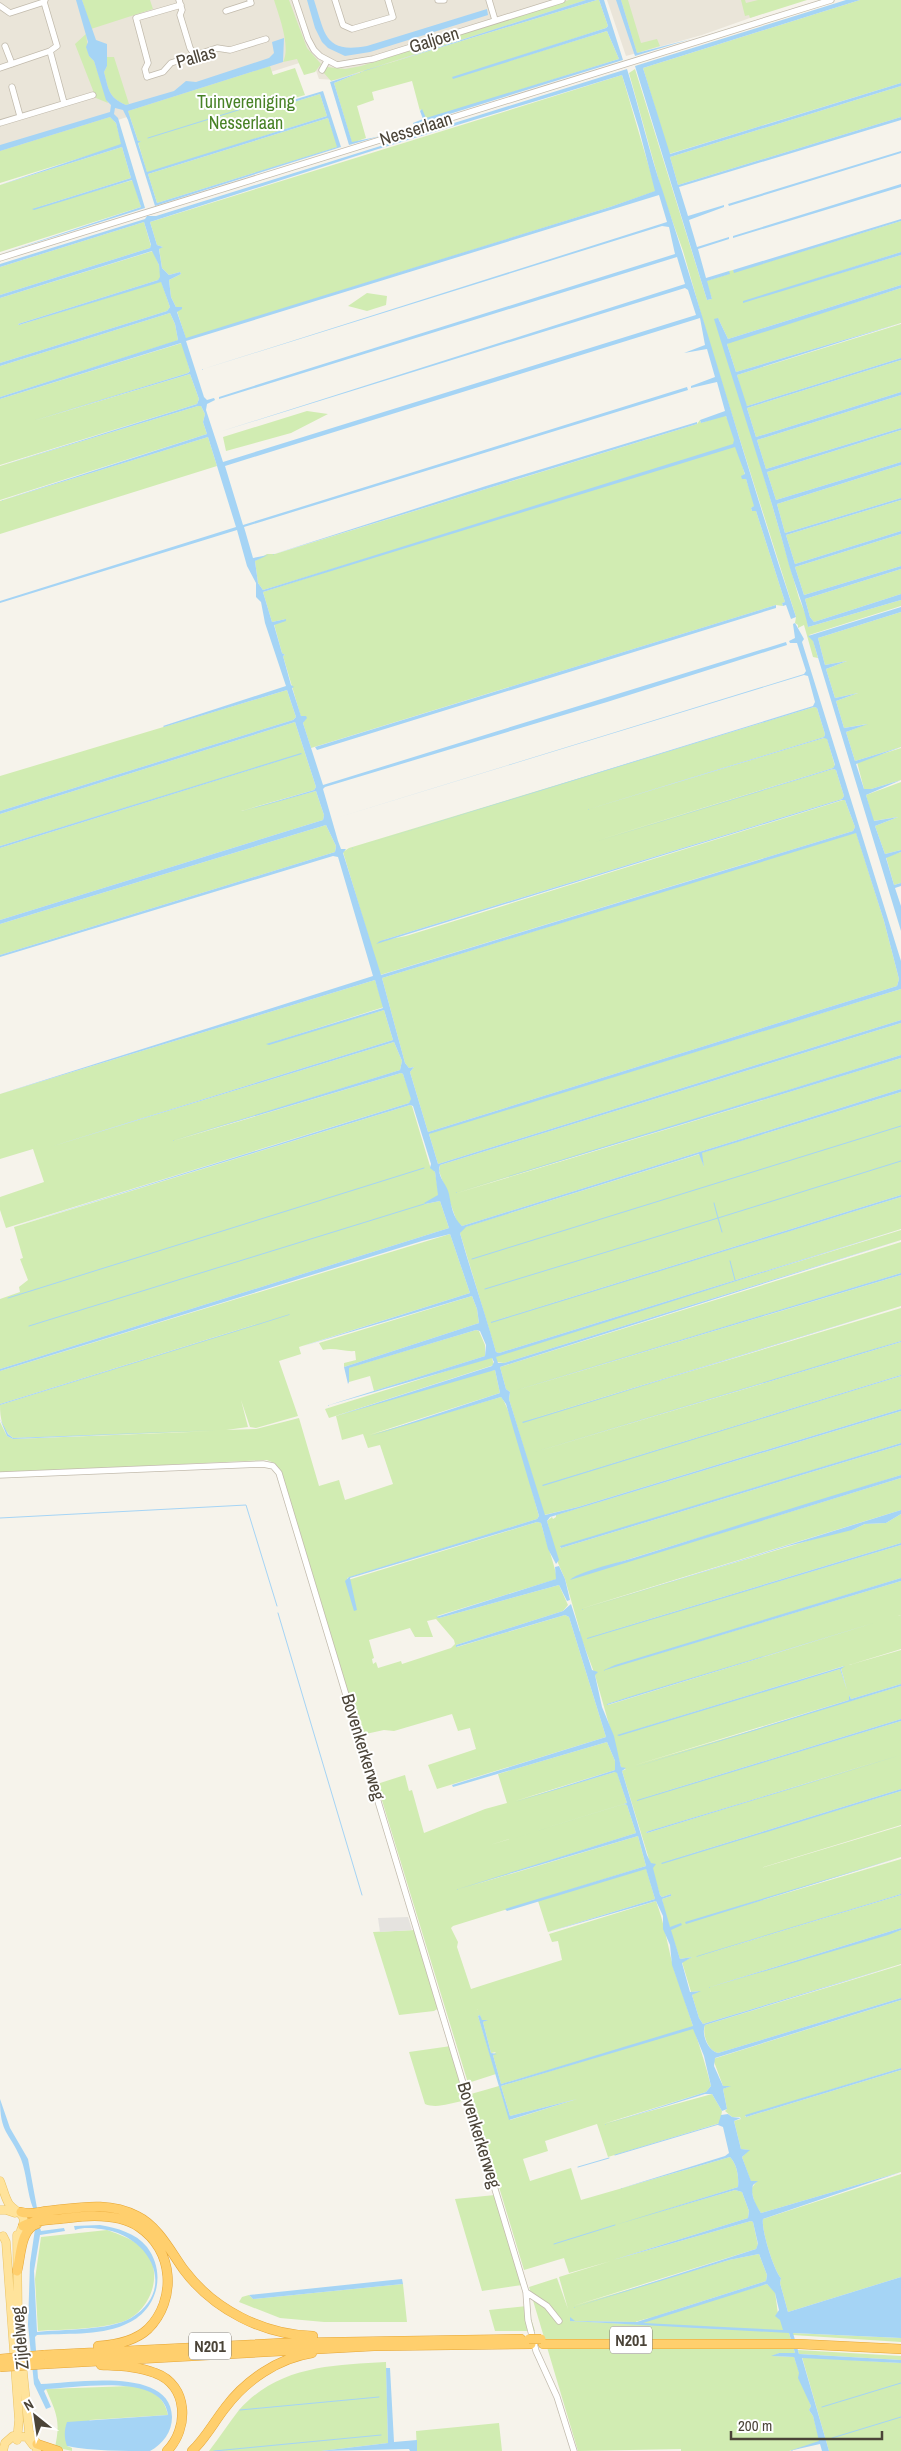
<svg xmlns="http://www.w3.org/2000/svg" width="901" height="2451" viewBox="0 0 901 2451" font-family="'Archivo Narrow',sans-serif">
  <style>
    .residential { fill: #eae5d9 }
    .green { fill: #d1ecb2; fill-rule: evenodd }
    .parking { fill: #e5e3df }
    .water { fill: #a5d4f5; fill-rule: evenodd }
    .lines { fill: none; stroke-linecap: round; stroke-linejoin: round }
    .stream { stroke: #a5d4f5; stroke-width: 1 }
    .minor-casing { stroke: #c2bbad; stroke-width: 7 }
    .major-casing { stroke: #ebc364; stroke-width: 9 }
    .highway-casing { stroke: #e6a635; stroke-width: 10 }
    .minor { stroke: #fff; stroke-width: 5.5 }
    .major { stroke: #ffe39b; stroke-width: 8 }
    .highway { stroke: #ffcf6d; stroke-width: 9 }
    .highway-bridge-casing { stroke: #e6a635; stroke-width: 10; stroke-linecap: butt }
    .highway-bridge { stroke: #ffcf6d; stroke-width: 9 }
    .labels { text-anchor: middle; stroke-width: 4; stroke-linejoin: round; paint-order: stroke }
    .shield { fill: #fff; stroke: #817c74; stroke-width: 1 }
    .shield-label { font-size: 16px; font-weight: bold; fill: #4b4438 }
    .street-label { font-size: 18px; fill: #4b4438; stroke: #fff }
    .park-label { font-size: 18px; fill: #488226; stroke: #fff }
  </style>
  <rect width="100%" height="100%" fill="#f6f3eb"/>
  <!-- residential -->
  <path class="residential" d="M0 0H588L336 80 319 79 312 59 0 157Z
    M607 0H791L792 3 702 35 626 56Z"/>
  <!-- green -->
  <path class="green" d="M82 0H150L153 9 91 29Z
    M274 0H289L307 48 321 64 315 72 304 75 297 59 283 62C291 47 279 16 274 0Z
    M569 0H586L331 81 323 72 327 67 345 69 361 66Z
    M597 0H599L608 26 606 28 453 78 607 31 619 59 426 119 421 109 420 111 412 81 372 92 374 100 357 106 366 138 352 143 334 83 366 70Z
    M621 0H628L641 43 657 39 660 46 637 53Z
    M741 0H745L746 3 758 0H807L750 18 749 15 745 16Z
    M860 0H901V83L669 154 643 68Z
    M86 34 89 56 94 61 108 103 96 98 75 44Z
    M107 57H114L129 104 126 105C108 97 109 90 104 72L107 66Z
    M270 66 273 75 295 68 305 95 291 99 294 102 320 94 327 116 147 173 138 142H141L138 141 128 111Z
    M635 69 707 300 712 299 706 281 729 274V271L733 270 735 272 901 221V252L743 302 901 255V285L728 339 718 318 799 598 807 618 808 627 901 600V606L809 635 813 640 818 658 813 657 804 625 798 628V625L795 623 796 617 710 345 683 251 662 192 629 73Z
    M622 75 656 191 610 207 186 339 177 311 182 307H176L171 297 169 280 181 274 180 272 169 275 162 268 159 248 163 247 157 245 150 222Z
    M901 86V117L678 185 670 157Z
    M110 117 116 123 122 145 0 183V151Z
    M328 118 338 147 157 203 148 174Z
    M122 147 131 178 32 209 133 180 141 207 0 252V185Z
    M144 222 151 246 150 248 0 295V267Z
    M153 251 159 265 161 278 158 280 18 324 19 325 161 281 170 307 167 311 0 363V298Z
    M901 288V323L736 372 727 344 729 342Z
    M367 293 387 296 386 305 367 311 348 306Z
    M170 313 175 324 178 340 176 341 0 397V366Z
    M901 324V358L747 406 744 402 737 375Z
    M182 343 190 371 188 373 33 421 190 374 199 399 197 404 0 465V399Z
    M901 360V392L756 437 747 408Z
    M901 395V428L766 469 757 440Z
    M198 406H201L205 414 203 422 207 434 0 500V466Z
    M307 411 328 414 291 433 226 451 223 437Z
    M725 415 729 421 745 475 742 476 746 479 755 506 751 508 752 511H756L785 602 782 603 783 606 776 605 311 748 303 723 306 718V716L301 717 283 656 285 655 282 653 274 624 286 619 272 622 263 592 411 545 263 590 258 583 255 561 267 554H275L697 424 700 420 701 423Z
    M901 430V462L776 500 767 472Z
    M208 437 217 466 0 534V501Z
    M901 465V498L785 533 777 504Z
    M901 500V531L795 564 786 535Z
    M901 534V566L804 595 795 567Z
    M901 569V594L814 622 810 617 805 599Z
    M901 612V747L855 761 846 732 867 724 844 728 836 701 858 693 835 698 826 669 847 661 825 665 818 638Z
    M287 690 296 717 293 720 0 811V776Z
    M814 707 817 708 825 734 824 737 586 810 824 738H827L835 766 833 768 595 841 833 769 836 770 844 796 842 799 380 941 406 936 843 800H845L855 827 853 831 380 975 343 852 349 848Z
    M295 722 316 787 314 790 241 811 316 791 324 815 323 820 0 920V848L301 754 0 846V814Z
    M901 748V780L871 789H864L857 762Z
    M901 782V850L885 854 875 826 898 817 873 821 866 795Z
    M326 825 336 846 335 852 0 955V924Z
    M856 832 884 921 899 979 897 986 428 1132 410 1072 414 1067 409 1068 405 1063 382 978Z
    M901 852V883L894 885 886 857Z
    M375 980 384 1007 267 1044 384 1010 393 1040 50 1147 394 1042 402 1061 400 1070 173 1141 401 1073 403 1074 412 1099 409 1103 6 1228 0 1210V1197L44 1182 33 1149 0 1159V1094Z
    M901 989V1020L438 1164 429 1134 435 1131Z
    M901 1023V1055L454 1194 901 1058V1089L462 1226 457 1222 439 1171 440 1165Z
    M901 1092V1195L491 1322 901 1197V1229L499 1353 496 1352 460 1233 462 1228 700 1154 704 1167 701 1153Z
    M410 1105 412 1106 430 1166 435 1172 439 1196 425 1204 440 1201 449 1228 0 1369V1299L20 1292 19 1287 28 1280 20 1259 23 1258 14 1227Z
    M901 1230V1240L504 1363 496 1362 495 1357 505 1352Z
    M450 1234 470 1293 299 1347 301 1354 279 1361 298 1416 256 1428 250 1427 241 1400 248 1427 226 1430 256 1429 299 1418 319 1486 339 1480 345 1500 393 1484 380 1445 368 1448 363 1434 342 1440 336 1416 477 1373 495 1370 500 1393 369 1435 501 1397C511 1406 533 1496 539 1516L537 1519 347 1578 348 1580 537 1522 541 1523C546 1543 554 1561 557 1579L437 1616 439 1618 559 1585 568 1605 563 1611 456 1645 457 1647 565 1615 569 1617 606 1737 437 1789 428 1765 476 1749 470 1728 458 1731 452 1714 394 1731 384 1730 361 1735 295 1516 279 1470 274 1463 267 1460 0 1473V1422L7 1436 13 1439 216 1431 13 1438C2 1430 0 1418 0 1405L289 1314 0 1404V1371ZM436 1619 454 1640 455 1644 451 1648 402 1664 401 1661 378 1668 376 1662 373 1664 372 1659 374 1658 369 1640 410 1628 415 1637H433L427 1621Z
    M901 1242V1273L514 1391 901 1275V1306L522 1422 901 1308V1341L532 1453 901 1342V1375L542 1485 901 1376V1409L578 1507 544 1515 509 1399 510 1392 506 1389 500 1367Z
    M472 1296 477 1309 479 1323 344 1367V1363L356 1360 355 1351C344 1352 334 1347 323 1350L319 1343Z
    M476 1330 479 1331 485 1345V1356L374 1391 370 1376 349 1382 348 1368Z
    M488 1358H492L494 1365 329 1418 325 1409Z
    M901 1411V1443L560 1547 561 1548 901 1445V1475C859 1488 817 1502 774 1515 706 1536 637 1555 570 1579L901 1478V1510L580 1609 844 1530H852L865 1524 886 1523 901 1514V1543L587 1638 901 1545V1578L603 1670 901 1581V1615L898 1616 901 1615V1649L849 1665 901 1650V1684L851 1699 849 1695V1700L632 1766 901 1686V1719L637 1800 901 1721V1789L661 1863 901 1791V1825L741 1874 901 1826V1857L685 1923 901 1859V1894L696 1957 901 1895V1928L707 1988 901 1930V1964L703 2024 699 2018 692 1995 699 1991 691 1992 682 1962 692 1957 680 1959 666 1918 662 1899 671 1896V1894L662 1897 660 1895 622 1771 626 1769 621 1767 595 1675 579 1632 580 1631 565 1579 558 1563 547 1521 552 1517 553 1519 556 1517V1515ZM877 1622 608 1705 607 1704ZM844 1666 841 1668 847 1690 840 1669 618 1735ZM883 1760 647 1833 646 1832Z
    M607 1742 615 1761V1770L515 1801 615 1772H617L627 1803 490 1845 624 1804 627 1805 636 1833 470 1886 638 1836 646 1866 453 1926 451 1928 458 1942 457 1947 478 2010 471 1989 562 1960 558 1941 552 1942 549 1934 656 1901C664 1922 667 1943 673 1966 675 1975 680 1984 682 1992 692 2024 703 2054 711 2086L706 2092 603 2124 712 2094 722 2111 720 2123 608 2157 597 2124 545 2141 548 2151 523 2159 530 2181 571 2168 581 2200 730 2157C737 2164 739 2177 738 2187L655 2213 735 2190 742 2192 749 2211 748 2218 613 2260 751 2221 753 2222 758 2245 756 2249 573 2306 729 2260 759 2254 767 2275 766 2281 637 2322 570 2321 628 2324 767 2284 775 2292 778 2314 789 2333 795 2353H779L773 2356 794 2357 811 2406 809 2410 813 2416 820 2442 789 2451H681V2449L578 2451 529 2287 557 2278 568 2309 559 2277 611 2261 569 2273 564 2258 524 2270 471 2094 499 2086 510 2120 577 2099 510 2116 501 2086 666 2036 501 2084 493 2055 496 2052 491 2053 483 2022 487 2020H481L480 2015 478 2016 496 2074 468 2083 377 1784 405 1775 409 1791 412 1790 424 1833 485 1809 507 1803 498 1774Z
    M646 1868 655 1899 548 1932 538 1901Z
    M416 1930 439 2008 434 2011 399 2015 373 1932Z
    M901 1965V1998L718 2053C708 2051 702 2034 705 2025Z
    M901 2000V2068L745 2116 746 2117 901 2070V2172L761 2213 755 2204 751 2189 757 2181 751 2182 742 2157 749 2150 741 2149 734 2121 741 2119 740 2117H732L725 2111 727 2109 723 2089 730 2086H723L713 2059Z
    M451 2046 469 2105 466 2106 462 2101C450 2103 437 2109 425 2104L409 2052Z
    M901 2174V2277L788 2312 780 2283 781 2278C774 2271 761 2229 763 2219Z
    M495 2195 522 2285 482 2291 455 2199Z
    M107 2230C123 2236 140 2241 149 2256 163 2280 147 2314 122 2322 96 2330 64 2329 38 2331L35 2279 41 2237Z
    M403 2284 407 2322H324L280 2318 239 2302 242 2297 249 2295 253 2299Z
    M527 2306 535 2331H495L489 2310Z
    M792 2333 901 2338V2342L793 2335Z
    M798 2350 901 2356V2360L799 2354Z
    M802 2357 901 2363V2451H829Z
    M386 2362 388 2443 321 2451H209C219 2438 229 2423 239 2410 278 2366 332 2365 386 2362Z
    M131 2386C150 2389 164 2395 168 2415L90 2420 67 2446 72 2448V2451L55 2447C61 2420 56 2413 46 2389Z
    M499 2423 502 2451H417L416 2431Z"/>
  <!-- parking -->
  <path class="parking" d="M408 1917 412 1930 380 1932 378 1918Z"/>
  <!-- water -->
  <path class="water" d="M76 0H82L96 40 107 44V66L104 72C109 90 108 97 126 105L174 91 186 81 196 82 269 58 274 53 272 42 284 38 283 62 128 111 138 141H141L138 143 147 172 327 116 320 94 294 102 293 100 323 91 341 147 155 206 128 120 123 110 115 108 114 114 118 118 145 208 0 254 141 207 132 180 34 210 32 209 131 178 122 147 0 185 121 144 116 123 110 117 0 151V145L110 112 111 105 106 100 94 61 89 56 86 47 88 42ZM328 118 337 147 157 203 148 174Z
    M307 0H314C325 33 324 54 367 46L487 9 488 15 370 52 345 56 328 48 322 42 315 28Z
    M586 0H597L366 70 334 83 352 142 381 136 349 145 330 82Z
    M599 0H604L623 60 414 125 413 123 423 119 420 111 422 109 426 118 619 59 607 31 453 79 452 77 606 28 608 26Z
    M616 0H621L637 53 691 39 635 56Z
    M846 0H860L643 68 670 154 901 83V86L670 157 678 185 901 117V120L679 187 688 216 724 205V207L689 220 697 247 729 237V239L698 249 706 278 729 271 730 274 707 281 712 299 707 300 635 66Z
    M627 69C640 110 649 152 663 192 709 333 749 476 796 617L791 619 786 605 783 606 782 603 785 602 756 511H752L751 508 754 506 746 479H742L741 476 745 474 735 447 263 592 272 622 286 619V621L274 625 282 653 285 655 283 656 291 685 294 687 292 688 301 716H306L307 718 303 723 323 785 786 642 787 645 607 702 325 787 323 789 338 841 341 849H346L343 853 381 975 853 831 855 827 845 800H842L376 944 380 941 842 799 844 796 836 770 833 769 595 842 833 768 835 765 827 739 824 738 586 810 824 737 825 734 817 708 814 707 350 849 813 706 815 702 808 676 804 675 336 818 804 674 806 671 797 643H790L789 641 795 638 793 624 795 623 804 639 802 642 901 961V989L429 1134 438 1164 901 1020V1023L440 1165C436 1176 447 1184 449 1194 451 1205 453 1218 462 1226L901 1089V1092L702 1153 704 1167 699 1154 466 1227 460 1233C471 1273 485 1312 496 1352L499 1353 901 1229 496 1357 498 1363H504L901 1240 500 1367 506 1389 510 1392 509 1399 545 1515 578 1507 901 1409V1411L550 1517 547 1521 559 1560 556 1564 548 1549 541 1523 537 1522 350 1578 357 1610 354 1611 345 1581 349 1577 537 1519 539 1516 506 1404 501 1397 370 1436 500 1393 495 1370 336 1416 492 1366 494 1362 492 1358 326 1406 485 1356 486 1345 480 1331 476 1330 349 1368V1382L348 1384 344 1367 479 1323 477 1309 472 1296 303 1346 470 1293 450 1234 422 1241 0 1371V1369L449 1228 440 1201 425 1204 424 1203 438 1195 435 1172 430 1168 431 1164 413 1106 410 1105 12 1227 409 1103 411 1099 403 1074 401 1073 171 1141 400 1070 402 1061 394 1042 50 1147 393 1040 384 1010 269 1045 266 1044 383 1008 375 980 0 1094 373 976 338 857 333 856 0 957V955L335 852 336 846 326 825 0 924V920L323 820 324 815 316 791 240 812 314 790 316 787 295 722 0 814V811L293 720 296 717 287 690 164 727 163 726 286 686 265 623 261 602 256 597V583L247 566 237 530 0 603V601L236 527 208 437 0 501 207 434 203 422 205 414 201 406H198L0 466 197 404 199 399 190 374 32 421 188 373 190 371 181 343 0 399V397L178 340 175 324 170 313 0 366V363L167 311 170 307 161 282 19 325 18 324 158 280 160 277 159 265 152 251 0 298V295L150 248 151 245 144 222 0 267V264L145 219 147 216H156ZM622 75 639 129 655 191 610 207 186 338 177 312 182 309V307H176L171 297 169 280 181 274 180 272 169 275 162 268 159 249 163 247 157 245 150 222 375 150ZM659 195 667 222 200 370 662 226 669 227 675 254 269 381 219 397V399L677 257 685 284 219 432 685 288 688 290 696 315 223 462 206 410 207 404 215 400 214 398 207 400 204 397 186 341ZM700 318 705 345 684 353 707 349 715 377 691 386V388L717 382 725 411 700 420 701 423 726 416 734 440 733 444 263 590 258 583 255 561 268 555 253 558 244 527 688 390 687 387 243 525 225 466ZM856 833 884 921 899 979 897 986 428 1132 410 1072 414 1067 409 1068 405 1063 382 978Z
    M901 151V153L729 206 728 204Z
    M901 184V187L733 238V236Z
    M901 219V221L734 273 733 270Z
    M901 252V255L743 303V301Z
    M901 285V288L727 344 736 372 901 323 737 375 747 406 901 358V360L747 408 756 437 901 392V395L757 440 766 469 901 428V430L767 472 776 500 901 462V465L777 504 785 533 901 498V500L786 535 795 564 901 531V534L795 567 804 595 901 566V569L805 599 810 617 814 622 901 594V600L808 627C804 606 795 586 789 565 767 482 739 401 714 319L718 318 728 339Z
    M697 422V424L271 555 486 486Z
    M776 605V608L317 750 315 747Z
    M901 607V612L818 638 825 665 847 661 826 669 835 698 858 693 836 701 844 728 868 724 846 732 855 761 901 747 856 764 864 789H871L901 780 866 795 874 821 898 817 875 826 885 854 901 850V852L886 858 894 885 901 883V886L895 888 901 906V931L813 641 808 636Z
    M301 753 302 754 0 848V846Z
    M901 1055V1058L852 1073 454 1193Z
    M901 1195V1197L491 1323V1322Z
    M901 1273V1275L513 1391 858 1286Z
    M901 1306 523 1423 522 1422 539 1417Z
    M290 1314 289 1315 0 1405V1404Z
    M901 1341V1342L531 1453 860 1353Z
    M901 1375V1376L543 1486 542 1485Z
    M0 1419 8 1434 13 1438 217 1430 13 1439 7 1436Z
    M901 1443V1445L561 1548 560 1546Z
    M901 1475V1478L570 1580C577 1572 617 1563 630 1559 720 1531 811 1502 901 1475Z
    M901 1510V1514L886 1523 865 1524 852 1530 788 1546 580 1610Z
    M901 1543V1545L587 1639V1638Z
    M559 1566 565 1579 570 1600 567 1601 559 1585 439 1618 436 1617 556 1579 555 1567Z
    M901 1578V1581L602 1671 615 1665Z
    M571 1604 592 1670 598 1672 595 1675 602 1707 614 1736 621 1767 626 1768 622 1771 647 1855 651 1863 656 1864 653 1868 660 1895 662 1897 671 1894V1896L662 1899 670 1927 681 1923 682 1925 671 1930 680 1959 692 1957 682 1963 690 1992 701 1991 692 1995 699 2018 703 2024 901 1964 705 2025C701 2034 708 2051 718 2053L901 1998V2000L715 2058 714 2066 723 2086H731L723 2089 727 2109 722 2111 712 2094H705L603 2125 706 2092 711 2086 704 2056 693 2029 501 2086 510 2116 577 2099 509 2120 478 2016 480 2015 482 2020H488L483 2022 491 2053 497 2054 493 2055 501 2084 693 2026 672 1965 670 1945 663 1929V1916L656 1901 548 1932 655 1899 646 1869 507 1911 505 1909 646 1866 638 1836 455 1890 636 1833 627 1805 624 1804 490 1846 627 1803 617 1773 615 1772 515 1802 615 1770V1761L607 1742 453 1787 452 1785 606 1737 569 1617 565 1615 456 1647V1645L563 1611Z
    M877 1622 607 1705V1704L635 1695Z
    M845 1666 841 1669 847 1690 840 1669 619 1736 617 1735Z
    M901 1684V1686L632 1768 849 1700V1695L851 1699Z
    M901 1719V1721L637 1801V1800Z
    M901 1755 647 1833 646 1832 652 1830Z
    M901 1789V1791L662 1864 661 1863Z
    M901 1857 686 1924 685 1922Z
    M901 1894V1895L696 1957 697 1956Z
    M901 1928V1930L888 1935 707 1988Z
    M901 2068V2070L746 2117 745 2115Z
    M0 2099 10 2128 28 2159 37 2208H33C27 2193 27 2175 21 2159 9 2131 0 2134 0 2099Z
    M728 2114 732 2117 741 2118 734 2121 741 2149 750 2150 742 2157 751 2181H758L753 2185C750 2195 756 2205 761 2213L901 2172 763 2219C761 2229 774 2271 781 2278L780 2283 788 2312 901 2277V2338L793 2333 799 2354 901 2360V2363L802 2358 829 2451H822L820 2444 789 2451 819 2441 813 2416 809 2410 811 2406 798 2378 799 2373 794 2357 771 2356 779 2353H795L789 2333 570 2321V2317L575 2321 637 2322 766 2281 767 2275 759 2254 729 2260 572 2308 756 2249 758 2244 753 2222 751 2221 613 2260 748 2218 749 2211 742 2192 735 2190 615 2225 738 2187C739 2177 737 2164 730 2157L619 2189 725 2156 729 2153 723 2127 718 2125 721 2115ZM767 2284 775 2293 779 2310 775 2316 780 2320 783 2330 643 2323Z
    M100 2225C117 2228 136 2233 147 2247 168 2275 156 2313 124 2325 99 2336 64 2333 37 2335L35 2337 38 2378 41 2384C75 2383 171 2366 172 2417 172 2432 163 2444 150 2451 124 2451 92 2451 67 2446 64 2438 64 2430 67 2422L168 2415C163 2372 78 2388 46 2389L44 2391 51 2407 46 2409 34 2384 28 2325 30 2263 35 2229 40 2228 41 2231 64 2228 65 2231 40 2235 34 2271 37 2332C62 2329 109 2331 131 2318 178 2290 151 2235 101 2229 93 2228 83 2227 75 2230L74 2226Z
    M402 2279 403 2284 253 2299 249 2295Z
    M386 2368H390L394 2442 417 2440V2451H410L409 2449 321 2451 388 2443Z"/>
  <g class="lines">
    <!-- stream -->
    <path class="stream" d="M148 138 277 98 280 104 286 103
      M722 1232 718 1218 901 1161
      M472 1259 901 1126
      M730 1261 735 1280
      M485 1289 718 1218 714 1203
      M8 1298 424 1168
      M29 1326 424 1204
      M0 1518 246 1505 277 1606
      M278 1613 362 1895
      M615 2155 719 2124
      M578 2167 609 2158
      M554 2244 615 2225
      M822 2407 901 2383
      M240 2410 379 2397
      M832 2438 901 2417
      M214 2451 381 2435"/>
    <!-- minor casing -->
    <g class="minor-casing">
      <path id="minor" d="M45 0 44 2 57 46 50 51 64 103
        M179 0 182 10 180 15 190 48 196 57
        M295 0 308 39 314 50 320 56 337 65 373 59 562 0
        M335 0 343 25 352 29 393 17 388 0
        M438 0H444
        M489 0 495 20
        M181 5 136 18 148 63 145 69 147 77 163 72 171 63 217 48 230 50 266 39
        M0 6 10 13 44 2
        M226 11 251 3 250 0
        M5 46 12 64
        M0 68 50 51
        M322 70 327 61
        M12 87 20 116
        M0 123 93 95
        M0 258 831 0
        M0 1475 263 1464 273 1466 279 1473 526 2292 528 2320 536 2351 557 2397 574 2451
        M526 2292 547 2306 559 2321"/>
    </g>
    <!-- major casing -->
    <g class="major-casing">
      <path id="major" d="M0 2181C3 2188 5 2198 9 2204 17 2214 29 2213 21 2230
        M0 2210H6L15 2213
        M17 2235 18 2323 29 2432 36 2442 37 2451
        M3 2236 6 2242 19 2420 17 2440
        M3 2451 5 2443 13 2436 27 2437 33 2445"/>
    </g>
    <!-- highway casing -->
    <g class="highway-casing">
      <path id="highway" d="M21 2212C28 2215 39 2212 47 2211 79 2208 107 2201 137 2216 158 2226 171 2252 184 2270 214 2310 264 2335 313 2336
        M23 2226C36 2219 54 2220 68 2218 90 2215 120 2214 139 2227 174 2250 177 2300 148 2329 135 2341 115 2345 98 2346
        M17 2271C21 2257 20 2229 37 2224
        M543 2344H799L901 2349
        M44 2355 284 2343 521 2339
        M45 2364 374 2346 531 2344
        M101 2365C119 2366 138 2366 155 2373 189 2385 189 2429 167 2451
        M37 2444 58 2451
        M192 2451C205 2439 214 2422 225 2408 245 2381 278 2358 312 2353"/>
    </g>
    <!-- minor -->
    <use href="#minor" class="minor"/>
    <!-- major -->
    <use href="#major" class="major"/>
    <!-- highway -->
    <use href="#highway" class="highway"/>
    <!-- highway-bridge casing -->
    <g class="highway-bridge-casing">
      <path id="highway-bridge" d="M529 2339H541
        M0 2359 44 2355
        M0 2367 45 2364"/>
    </g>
    <!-- highway-bridge -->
    <use href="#highway-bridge" class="highway-bridge"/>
  </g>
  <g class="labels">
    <!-- shield labels -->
    <g class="shield">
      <rect x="610" y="2326.5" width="42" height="27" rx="4"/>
      <rect x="189" y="2332.5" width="42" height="27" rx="4"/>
    </g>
    <g class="shield-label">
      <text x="631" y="2346">N201</text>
      <text x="210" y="2352">N201</text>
    </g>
    <!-- street labels -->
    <g class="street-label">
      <text transform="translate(434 40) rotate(-17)" y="6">Galjoen</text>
      <text transform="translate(196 57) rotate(-16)" y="6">Pallas</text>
      <text transform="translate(416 129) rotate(-17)" y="6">Nesserlaan</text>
      <text transform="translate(363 1747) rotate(73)" y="6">Bovenkerkerweg</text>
      <text transform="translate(479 2135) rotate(73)" y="6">Bovenkerkerweg</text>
      <text transform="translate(20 2338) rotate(-95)" y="6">Zijdelweg</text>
    </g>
    <!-- park labels -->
    <g class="park-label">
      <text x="246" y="108">Tuinvereniging<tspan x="246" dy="21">Nesserlaan</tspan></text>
    </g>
  </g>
  <!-- north arrow -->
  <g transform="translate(35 2416) rotate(330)" stroke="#ffffff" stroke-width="4" paint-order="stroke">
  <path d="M0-4L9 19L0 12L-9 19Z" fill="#4b4438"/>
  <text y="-8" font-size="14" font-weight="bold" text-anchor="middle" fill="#4b4438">N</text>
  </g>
  <!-- scale -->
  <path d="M731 2431v8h151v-8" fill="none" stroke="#4b4438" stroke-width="2.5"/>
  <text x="738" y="2431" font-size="15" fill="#4b4438" stroke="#ffffff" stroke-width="4" paint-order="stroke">200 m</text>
</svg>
